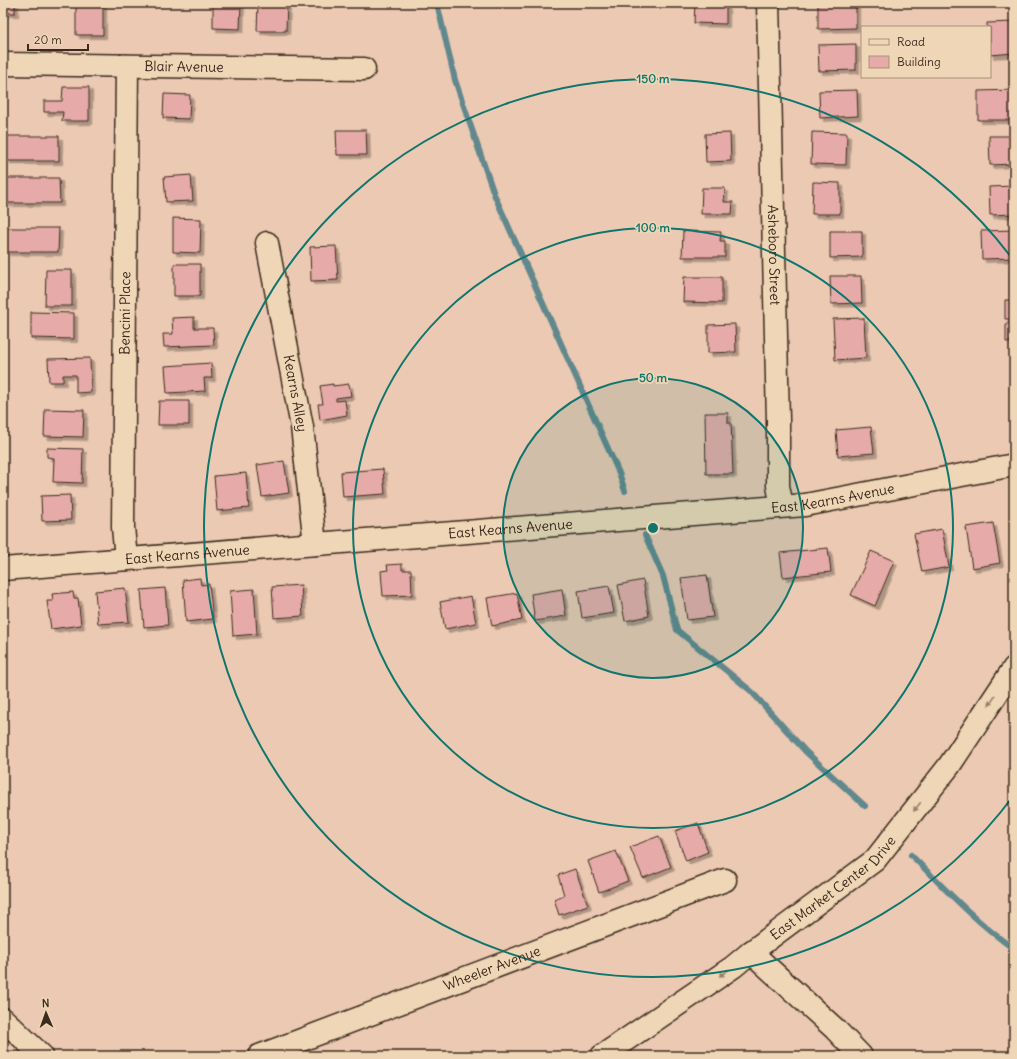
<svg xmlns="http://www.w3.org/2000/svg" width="1017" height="1059" viewBox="0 0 1017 1059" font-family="Delius,sans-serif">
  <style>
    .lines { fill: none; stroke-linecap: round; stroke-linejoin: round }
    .stream { stroke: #60888d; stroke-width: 6 }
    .building { fill: #e6aba8; stroke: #3b2a1e; filter: url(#shadow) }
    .street-casing { stroke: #3b2a1e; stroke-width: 25 }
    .secondary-casing { stroke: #3b2a1e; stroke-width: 25 }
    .street { stroke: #efd6b6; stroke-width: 22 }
    .secondary { stroke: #efd6b6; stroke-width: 22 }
    .oneway { fill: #95806a }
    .ring { fill: none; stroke: #0f766e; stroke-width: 2 }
    .labels { text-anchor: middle; stroke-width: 3.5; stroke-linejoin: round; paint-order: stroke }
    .street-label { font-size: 14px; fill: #3b2a1e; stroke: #efd6b6 }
    .centre { fill: #0f766e; stroke: #efd6b6; stroke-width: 2 }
    .ring-label { font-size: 12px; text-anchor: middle; font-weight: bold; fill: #0f766e; stroke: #efd6b6; stroke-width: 3.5; stroke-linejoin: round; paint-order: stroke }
  </style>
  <defs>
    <filter id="shadow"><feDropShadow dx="3.5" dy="3.5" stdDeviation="0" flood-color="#0004"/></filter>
  </defs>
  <rect width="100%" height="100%" fill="#ecc9b2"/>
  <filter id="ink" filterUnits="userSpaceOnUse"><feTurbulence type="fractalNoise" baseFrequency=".025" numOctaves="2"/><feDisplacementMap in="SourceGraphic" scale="8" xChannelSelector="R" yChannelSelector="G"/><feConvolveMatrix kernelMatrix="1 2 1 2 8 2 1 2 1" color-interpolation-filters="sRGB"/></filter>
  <g filter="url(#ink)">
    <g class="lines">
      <!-- stream -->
      <path class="stream" d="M437 3 455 80 494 194 619 473 625 491
        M645 535 663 576 677 630 751 691 806 752 865 806
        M911 855C944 888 976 922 1014 949"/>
    </g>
    <!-- building -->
    <path class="building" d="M3 3H15V13H3Z
      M76 3H103V35H76Z
      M213 3H241L240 29 213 28Z
      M258 3H287L286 31H257Z
      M695 3H726V24L694 23Z
      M818 4H856V28L818 29Z
      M1014 22V53L990 55V27H987V23Z
      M856 44V70L819 71 818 45Z
      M63 87H89V121H62L63 112H44V101H62Z
      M857 90 858 116 820 118 819 91Z
      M1014 90V120H978V91Z
      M164 94 190 95 189 119 163 118Z
      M336 130H366L367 155H337Z
      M812 132 847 133 846 165 811 164Z
      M730 133 731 161 706 162 705 134Z
      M7 136H59V161H7Z
      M989 136H1014V164L990 165Z
      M191 175 193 201 166 202 164 177Z
      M6 178H59L60 203H6Z
      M813 182 840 183V214H812Z
      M1014 186V214L990 215 989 187Z
      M702 188H725L724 202H733L732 214H701Z
      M173 218 201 219 200 253 173 252Z
      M6 228H59L58 252H6Z
      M1014 230V258L982 259 981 231Z
      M683 231 721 232 720 241H725V257H682Z
      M830 231H862V257L830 258Z
      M336 246 338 280 311 281 310 247Z
      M174 264H200V296H174Z
      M46 270H72V306H45Z
      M1010 271H1014V342H1006V323H1012V319H1005V300H1012V296H1010Z
      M830 276H861L862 303 831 304Z
      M684 277H722V303L683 302Z
      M31 312 74 313V339L31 338Z
      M194 317V328H213L214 345 164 347 163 334H173L172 318Z
      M864 318 866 358 835 360 833 319Z
      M735 324 736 352 708 353V325Z
      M90 358 91 392 76 393V375H63V382H49L48 359Z
      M211 363 212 378H204L205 391 167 393 165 366Z
      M333 384V386L349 384 351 396 336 398V401L345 400 347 415 320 420 318 404H323L320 386Z
      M159 401H189V425H158Z
      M45 409 84 410 83 437 44 436Z
      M705 413H728V423H731L733 474H706Z
      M871 427 874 453 838 456 836 430Z
      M47 448 83 449 82 483 53 482 54 458 47 457Z
      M284 461 289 493 262 497 257 465Z
      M383 469 385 494 343 497 341 472Z
      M246 473 249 508 217 511 214 476Z
      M70 495 71 520 42 521 41 496Z
      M993 523 1000 563 972 568 966 527Z
      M942 529 949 567 922 572 914 534Z
      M828 548 831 572 783 577 780 553Z
      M871 551 894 561 875 606 851 595Z
      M402 564V570H411L412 595 383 596 381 571 388 570 387 565Z
      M707 575 713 617 687 620 681 578Z
      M200 578 201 585 209 584 213 619 186 622 183 580Z
      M643 580 649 616 625 621 618 585Z
      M301 585 303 616 274 618 272 587Z
      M609 586 614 613 582 618 578 591Z
      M125 588 129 622 98 624 95 591Z
      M165 588 168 625 144 627 141 590Z
      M254 589 257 634 233 636 230 591Z
      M562 589 566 616 535 621 531 594Z
      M73 592 74 598H78L81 625 51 629 47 601H53L52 594Z
      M517 593 522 620 492 626 487 598Z
      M471 596 476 623 445 629 440 602Z
      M698 823 708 852 686 861 675 831Z
      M659 836 671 867 643 878 630 847Z
      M616 851 628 881 599 892 588 861Z
      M575 869 588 905 559 915 554 899 564 895 558 875Z"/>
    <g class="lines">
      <!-- street casing -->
      <g class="street-casing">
        <g id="street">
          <path id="s1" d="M768 3 778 420V486L782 506"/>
          <path id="s2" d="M3 64 364 69"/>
          <path id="s3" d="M267 243 302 427 315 544"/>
          <path id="s4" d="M126 559 123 527 127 66"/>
          <path id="s5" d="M3 569 805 505 1014 465"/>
          <path d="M751 952 835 1029 861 1056"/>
          <path d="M3 1019 42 1056"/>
          <path id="s6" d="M259 1056 725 880"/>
        </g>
      </g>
      <!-- secondary casing -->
      <g class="secondary-casing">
        <g id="secondary">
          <path id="s7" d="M602 1056 733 967 751 952 875 860 949 766 1014 668"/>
        </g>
      </g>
      <!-- street -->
      <use href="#street" class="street"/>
      <!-- secondary -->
      <use href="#secondary" class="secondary"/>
    </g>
    <!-- one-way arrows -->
    <defs><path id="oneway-solid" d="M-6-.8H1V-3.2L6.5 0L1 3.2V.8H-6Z"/></defs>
    <g class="oneway">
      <use href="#oneway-solid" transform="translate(992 701) rotate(124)"/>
      <use href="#oneway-solid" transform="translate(917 807) rotate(128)"/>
      <use href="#oneway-solid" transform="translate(724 973) rotate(146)"/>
    </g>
  </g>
  <!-- distance rings -->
  <circle cx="653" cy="528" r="150" fill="#0f766e" fill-opacity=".12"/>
  <g class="ring">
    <circle cx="653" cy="528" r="150"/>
    <circle cx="653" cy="528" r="300"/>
    <path d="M1014 795A449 449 0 1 1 1014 261"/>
  </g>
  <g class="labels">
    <!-- street labels -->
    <g class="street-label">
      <text dy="5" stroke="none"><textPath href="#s2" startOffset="181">Blair Avenue</textPath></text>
      <text dy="5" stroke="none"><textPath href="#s1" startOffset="252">Asheboro Street</textPath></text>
      <text dy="5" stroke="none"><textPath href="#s4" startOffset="246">Bencini Place</textPath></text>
      <text dy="5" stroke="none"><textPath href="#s3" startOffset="153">Kearns Alley</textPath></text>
      <text dy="5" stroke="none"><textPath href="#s5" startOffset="833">East Kearns Avenue</textPath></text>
      <text dy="5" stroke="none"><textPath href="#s5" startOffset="509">East Kearns Avenue</textPath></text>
      <text dy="5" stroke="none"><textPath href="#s5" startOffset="185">East Kearns Avenue</textPath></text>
      <text dy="5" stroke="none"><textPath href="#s7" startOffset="286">East Market Center Drive</textPath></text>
      <text dy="5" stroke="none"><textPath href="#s6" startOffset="249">Wheeler Avenue</textPath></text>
    </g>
  </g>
  <circle cx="653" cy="528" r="6" class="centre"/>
  <g class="ring-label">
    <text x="653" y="83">150 m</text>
    <text x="653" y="232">100 m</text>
    <text x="653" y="382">50 m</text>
  </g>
  <!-- margin -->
  <rect width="1017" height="1059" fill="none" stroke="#efd6b6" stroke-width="16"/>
  <rect x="8" y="8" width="1001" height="1043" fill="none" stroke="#3b2a1e" stroke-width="1.5" filter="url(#ink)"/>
  <!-- legend -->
  <rect x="861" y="26" width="130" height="52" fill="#efd6b6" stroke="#a79179"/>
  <rect x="869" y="39" width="20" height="6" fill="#efd6b6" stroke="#a79179"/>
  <text x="897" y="46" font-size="12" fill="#3b2a1e">Road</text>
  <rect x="869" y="56" width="20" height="12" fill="#e6aba8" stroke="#a79179"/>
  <text x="897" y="66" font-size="12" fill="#3b2a1e">Building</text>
  <!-- north arrow -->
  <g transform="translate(46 1013) rotate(358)" stroke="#efd6b6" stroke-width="3" paint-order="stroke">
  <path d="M0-3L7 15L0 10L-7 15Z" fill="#3b2a1e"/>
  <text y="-6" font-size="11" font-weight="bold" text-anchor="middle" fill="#3b2a1e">N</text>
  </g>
  <!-- scale -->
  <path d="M28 44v6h60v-6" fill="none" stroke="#3b2a1e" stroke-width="2"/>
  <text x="34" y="44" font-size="12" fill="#3b2a1e" stroke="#efd6b6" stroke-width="3" paint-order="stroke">20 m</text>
</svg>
